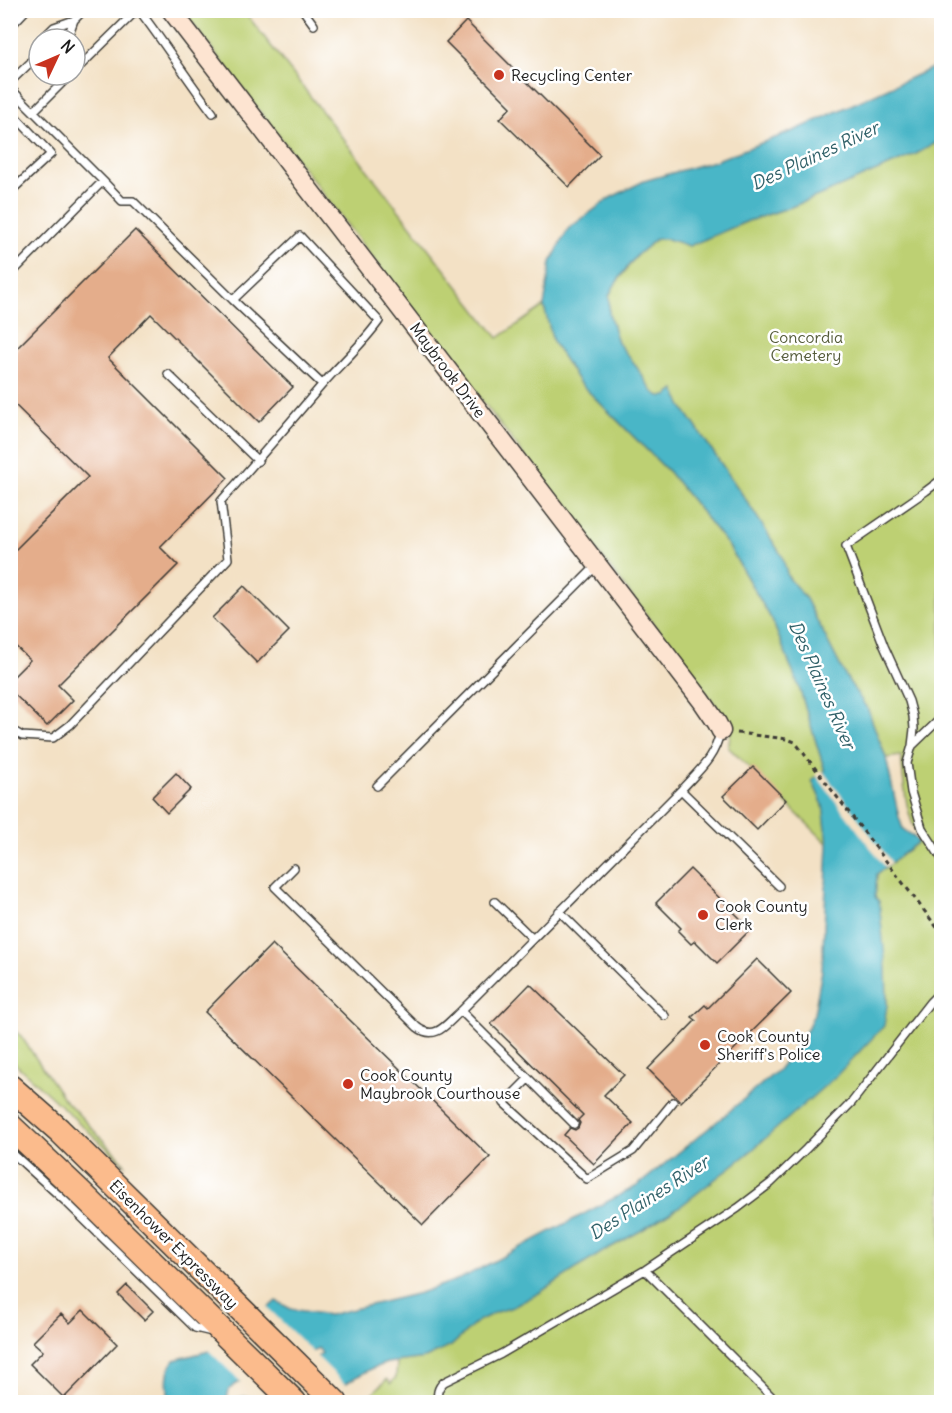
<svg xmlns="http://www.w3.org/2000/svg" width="952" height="1413" viewBox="0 0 952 1413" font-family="Delius,sans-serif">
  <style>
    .green { fill: #bdd073; stroke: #6c7648; stroke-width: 1.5 }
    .water { fill: #4ab6c7; stroke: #336972; stroke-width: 1.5; fill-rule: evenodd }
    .pier { fill: #f3e1c5 }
    .building { fill: #e4ad8b }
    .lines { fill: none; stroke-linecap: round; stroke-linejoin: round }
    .lane-casing { stroke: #3c3a35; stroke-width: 10 }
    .secondary-casing { stroke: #3c3a35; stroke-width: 21 }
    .highway-casing { stroke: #3c3a35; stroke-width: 27 }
    .path { stroke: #3c3a35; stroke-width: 3; stroke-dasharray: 4.5 4.5; stroke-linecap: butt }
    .lane { stroke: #fff; stroke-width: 7 }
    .secondary { stroke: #fde4d1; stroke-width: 18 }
    .highway { stroke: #fbbb8c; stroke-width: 24 }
    .poi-dot { fill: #c8321e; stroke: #fff; stroke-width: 2 }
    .labels { text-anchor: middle; stroke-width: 5; stroke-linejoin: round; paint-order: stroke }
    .poi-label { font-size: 16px; fill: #1c1c1c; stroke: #fff; text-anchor: start }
    .park-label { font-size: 16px; fill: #545b3a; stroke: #fff }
    .street-label { font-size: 16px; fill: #1c1c1c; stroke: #fff }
    .water-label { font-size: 18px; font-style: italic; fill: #316169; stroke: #fff }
  </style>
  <rect width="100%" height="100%" fill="#fff"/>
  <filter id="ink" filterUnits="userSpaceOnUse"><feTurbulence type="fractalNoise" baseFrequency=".0167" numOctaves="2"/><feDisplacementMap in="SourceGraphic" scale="12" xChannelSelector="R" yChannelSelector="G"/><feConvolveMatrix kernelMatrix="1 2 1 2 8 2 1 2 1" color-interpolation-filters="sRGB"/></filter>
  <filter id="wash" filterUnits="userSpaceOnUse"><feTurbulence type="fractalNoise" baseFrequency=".008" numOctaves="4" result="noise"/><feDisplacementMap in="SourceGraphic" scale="24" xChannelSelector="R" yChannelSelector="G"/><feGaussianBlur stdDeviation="1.35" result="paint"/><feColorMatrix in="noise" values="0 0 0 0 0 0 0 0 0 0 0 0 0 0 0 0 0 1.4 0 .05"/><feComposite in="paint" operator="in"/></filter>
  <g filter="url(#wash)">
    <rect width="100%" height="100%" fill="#f3e1c5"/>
    <!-- green -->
    <path class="green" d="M183 11H244L498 338 544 306 553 342 579 382 669 472 728 545 772 620 799 687 825 771 812 781 823 805 828 844 728 747C731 737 730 730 727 720Z
      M941 140V1402H364L387 1379 391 1383 396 1377 397 1362 425 1358 451 1346 478 1321 496 1312 513 1307 604 1251 642 1230 682 1205 751 1151 887 1005 886 969 875 897 877 874 921 840C905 817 904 783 901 756L886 758 868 710 846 677 806 599 788 577 782 556 748 503 681 405 675 390 667 396H659L652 391 634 363 618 343 609 313V296L614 286 637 255 656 239H668L689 246 748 221 791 207 916 154Z
      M11 1028 21 1036 63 1098 122 1160 126 1166 11 1060Z"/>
    <!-- water -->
    <path class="water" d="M941 64V140L916 154 830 191 791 207 748 221 689 246 668 239H656L637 255 625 270 614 286 609 296V313L618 343 634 363 652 391 659 396H667L675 390 681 405 748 503 782 556 788 577 806 599 846 677 868 710 886 758 899 817 903 829 913 836 918 842 877 874 875 897 879 901 886 969 887 1005 884 1026 836 1076 751 1151 682 1205 642 1230 604 1251 539 1293 513 1307 496 1312 478 1321 451 1346 425 1358 387 1363 373 1368 356 1377 316 1402H165L169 1400C167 1383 165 1374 174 1360L209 1351 268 1308 276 1301 291 1309 329 1315 420 1293 462 1278 637 1186 725 1115 778 1070 804 1035 814 1014 822 970 828 844 823 805 812 780 825 771 799 687 772 620 728 545 669 472 579 382 553 342 544 306 551 262 568 229 610 198 644 181 714 161 796 130ZM318 1348 322 1353 256 1400C245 1392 237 1402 227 1398L229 1390 233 1386 264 1365 311 1353Z"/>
    <!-- pier -->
    <path class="pier" d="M822 770 892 863 885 867 815 774Z
      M267 1307 347 1386 321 1402H262L256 1396 312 1356H293L266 1368 242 1383 207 1349Z"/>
    <g id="blocks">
      <!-- building -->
      <path class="building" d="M466 21 600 155 569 187 500 119 511 107 446 42Z
        M135 230 293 387 259 422 151 314 108 358 228 478 160 547 178 565 58 685 73 700 47 726 10 690V680L30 660 10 641V555L88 477 10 400V355Z
        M244 586 289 631 257 663 212 618Z
        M753 767 786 800 757 830 723 796Z
        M176 773 191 789 167 813 152 797Z
        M690 869 751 929 717 963 695 941 691 944 678 931 681 928 656 903Z
        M272 944 490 1157 423 1225 205 1012Z
        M757 959 791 993 681 1102 648 1069 696 1020 692 1017 705 1005 708 1008Z
        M530 984 624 1075 604 1095 633 1123 594 1164 564 1135 570 1128 575 1130 578 1128 580 1123 578 1120 583 1115 491 1024Z
        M127 1285 153 1311 144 1320 118 1294Z
        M83 1310 117 1344 64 1398 30 1364 43 1351 33 1342 61 1314 70 1323Z"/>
    </g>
  </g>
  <g filter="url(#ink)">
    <use href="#blocks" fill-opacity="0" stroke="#3c3a35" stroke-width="1.5"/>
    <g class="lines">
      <!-- lane casing -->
      <g class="lane-casing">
        <path id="lane" d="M139 10C165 44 187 79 213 113
          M303 10 314 25
          M10 27 26 10
          M42 39 54 27 74 20
          M67 39 74 20 84 10
          M39 43 31 62 39 59
          M75 71 137 10
          M10 82 31 62
          M10 88 103 181 10 275
          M10 111 51 154 10 192
          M34 111 70 75
          M103 181 122 201H133L233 300 322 384
          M168 374 258 461
          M942 479 926 491 846 546 884 646 909 701 913 716 914 729 912 746 907 763 911 792 922 828 942 859
          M10 729 22 736 53 738 70 725 228 559 221 501C255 463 288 425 321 386 340 364 362 345 379 321L300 236 233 300
          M912 746 942 717
          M377 786 596 566
          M681 790 779 886
          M294 868 275 887 417 1027C436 1042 447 1023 461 1011L681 790C698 771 715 758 720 732
          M495 902 532 938
          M559 911 665 1016
          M461 1011 574 1124
          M528 1079 504 1103 587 1179 633 1151 673 1102
          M10 1151 65 1201 195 1328 212 1332
          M645 1270 777 1402
          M438 1402C437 1394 437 1388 444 1382L501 1354 645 1270 738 1208 771 1183 806 1149 852 1102 930 1002 937 995H942"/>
      </g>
      <!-- secondary casing -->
      <g class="secondary-casing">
        <path id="secondary" d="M171 10 702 701 717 723 721 731"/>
      </g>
      <!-- highway casing -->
      <g class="highway-casing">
        <path id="highway" d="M10 1087 59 1130 335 1402
          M10 1126 79 1191 294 1402"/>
      </g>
      <!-- path -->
      <path class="path" d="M737 733 787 739 795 742 942 934"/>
      <!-- lane -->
      <use href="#lane" class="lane"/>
      <!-- secondary -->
      <use href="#secondary" class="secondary"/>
      <!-- highway -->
      <use href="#highway" class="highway"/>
    </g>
  </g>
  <!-- markers -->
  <g class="poi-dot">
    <circle cx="499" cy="75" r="6"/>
    <circle cx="703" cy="915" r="6"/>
    <circle cx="705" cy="1045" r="6"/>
    <circle cx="348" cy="1084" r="6"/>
  </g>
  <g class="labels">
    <!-- poi labels -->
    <g class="poi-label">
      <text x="511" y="81">Recycling Center</text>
      <text x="715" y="912">Cook County<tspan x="715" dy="18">Clerk</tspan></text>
      <text x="717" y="1042">Cook County<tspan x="717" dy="18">Sheriff's Police</tspan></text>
      <text x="360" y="1081">Cook County<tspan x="360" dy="18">Maybrook Courthouse</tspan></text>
    </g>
    <!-- park labels -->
    <g class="park-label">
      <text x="806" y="343">Concordia<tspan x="806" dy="18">Cemetery</tspan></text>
    </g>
    <!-- street labels -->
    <g class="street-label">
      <text transform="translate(448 370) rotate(53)" y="6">Maybrook Drive</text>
      <text transform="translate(174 1244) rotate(45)" y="6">Eisenhower Expressway</text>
    </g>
    <!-- water labels -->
    <g class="water-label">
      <text transform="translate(815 156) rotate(-25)" y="6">Des Plaines River</text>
      <text transform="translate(822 685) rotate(66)" y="6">Des Plaines River</text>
      <text transform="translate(649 1198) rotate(-33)" y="6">Des Plaines River</text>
    </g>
  </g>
  <!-- margin -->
  <rect width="952" height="1413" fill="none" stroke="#fff" stroke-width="36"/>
  <!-- north arrow -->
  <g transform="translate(57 57) rotate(46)"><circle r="28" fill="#ffffff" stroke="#a4a4a4" stroke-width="1.5"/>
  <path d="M0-4.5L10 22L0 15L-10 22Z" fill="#c8321e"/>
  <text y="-9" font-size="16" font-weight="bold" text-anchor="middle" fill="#1c1c1c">N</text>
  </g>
</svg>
